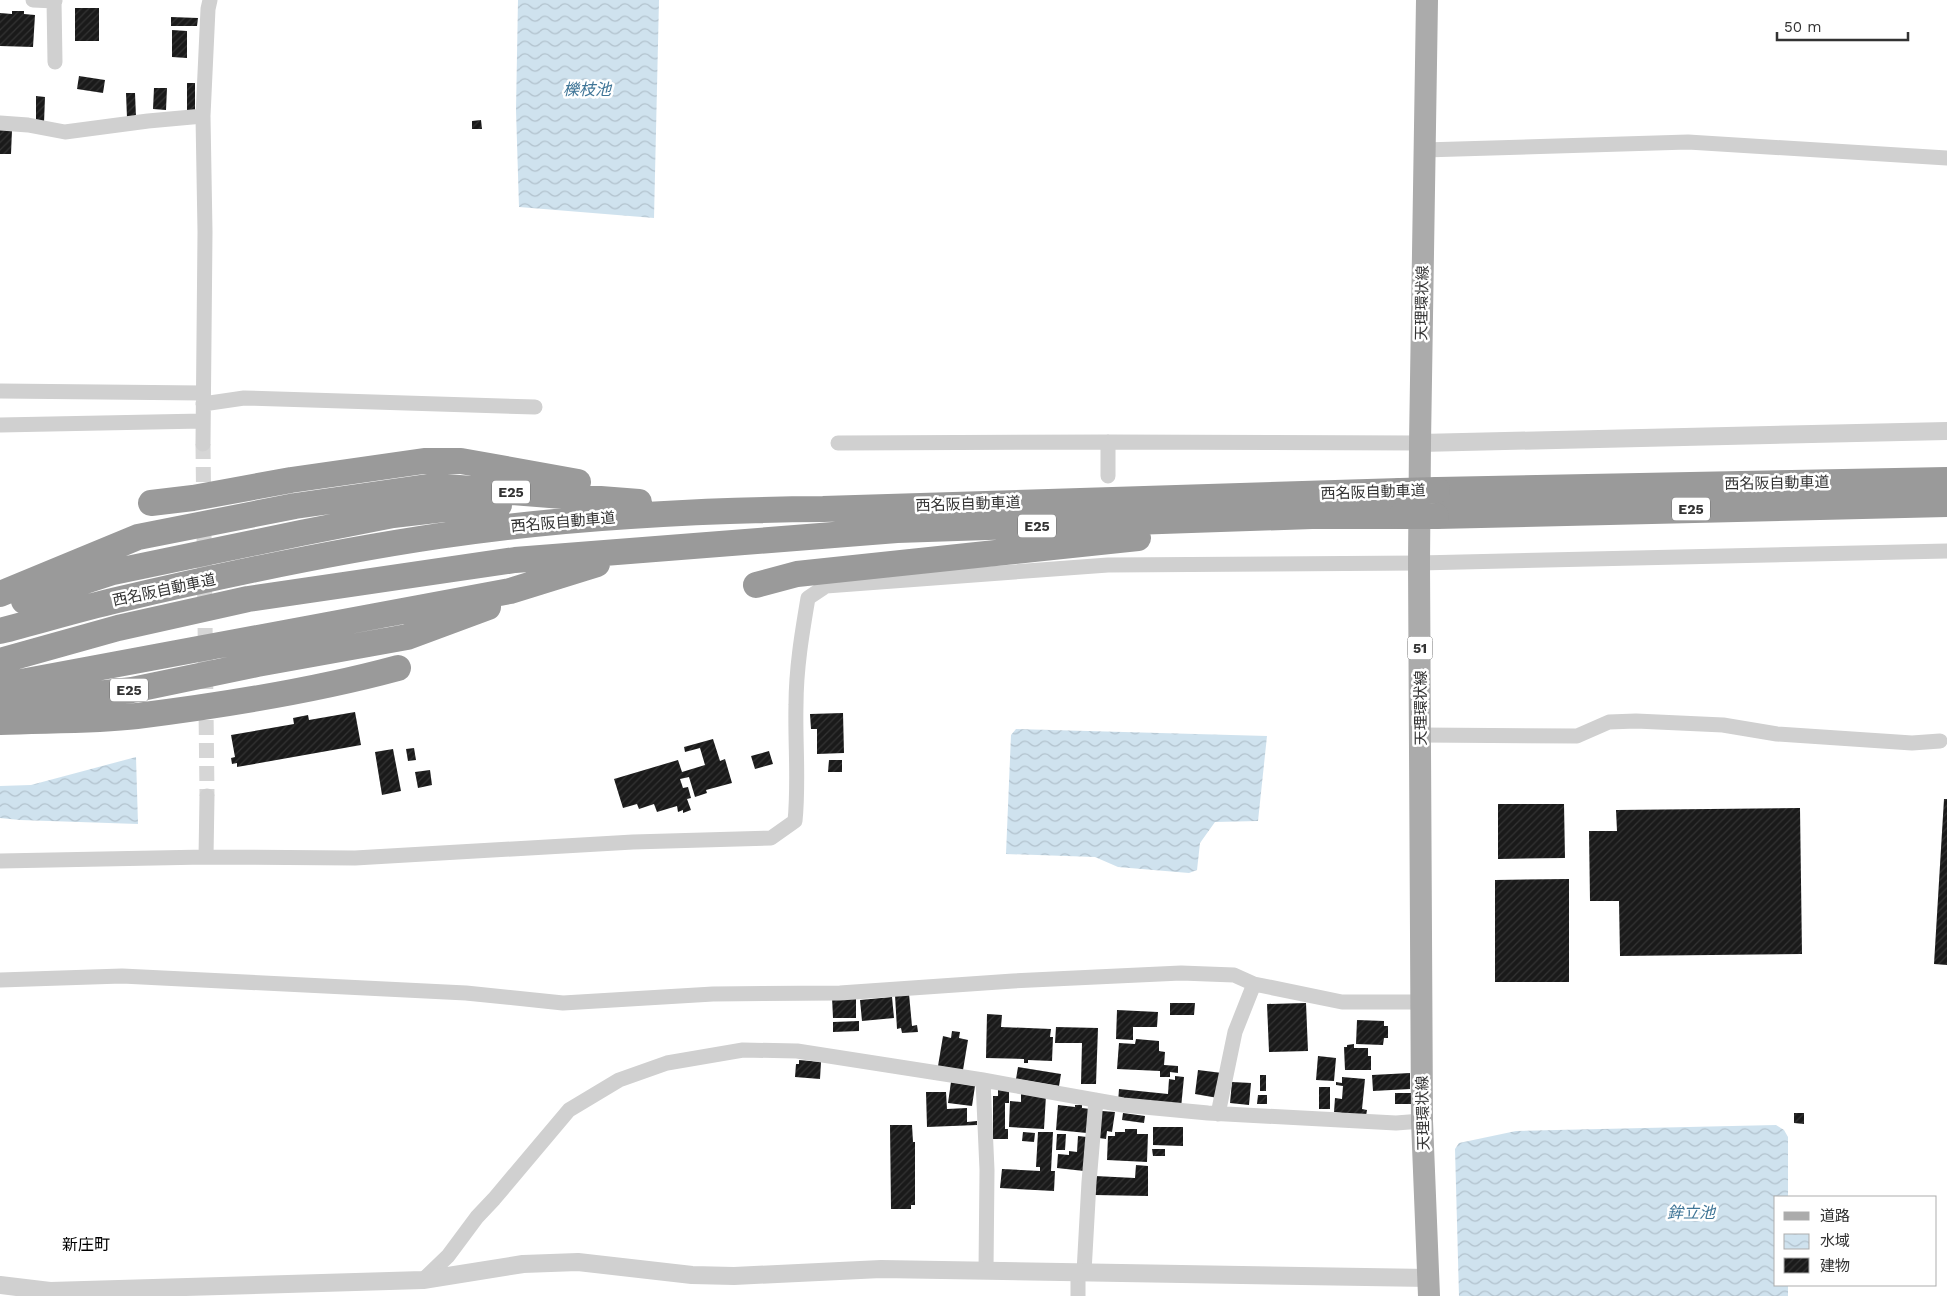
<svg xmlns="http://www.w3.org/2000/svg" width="1947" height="1296" viewBox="0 0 1947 1296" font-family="'Work Sans','Noto Sans JP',sans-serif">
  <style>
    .water { fill: url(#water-waves) }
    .building { fill: url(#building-hatch) }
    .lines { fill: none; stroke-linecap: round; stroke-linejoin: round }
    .minor-tunnel { stroke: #d6d6d6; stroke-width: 15; stroke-dasharray: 15 8; stroke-linecap: butt }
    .minor { stroke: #d0d0d0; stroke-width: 15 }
    .tertiary { stroke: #d0d0d0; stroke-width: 18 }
    .primary { stroke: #ababab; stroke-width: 22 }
    .motorway { stroke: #9a9a9a; stroke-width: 26 }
    .motorway-bridge { stroke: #9a9a9a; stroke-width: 26 }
    .labels { text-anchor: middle; stroke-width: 5; stroke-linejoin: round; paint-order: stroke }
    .shield { fill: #fff; stroke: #707070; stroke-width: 1 }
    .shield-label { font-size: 14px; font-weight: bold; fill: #333 }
    .street-label { font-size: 15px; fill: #333; stroke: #fff }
    .water-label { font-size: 16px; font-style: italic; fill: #3f7597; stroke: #fff }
    .neighbourhood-label { font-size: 16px; fill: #000; stroke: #fff }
  </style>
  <defs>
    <pattern id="water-waves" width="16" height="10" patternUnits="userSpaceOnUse" patternTransform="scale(1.25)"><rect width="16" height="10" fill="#cfe2ee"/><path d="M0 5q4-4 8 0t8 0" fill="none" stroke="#b2c2cd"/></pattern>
    <pattern id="building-hatch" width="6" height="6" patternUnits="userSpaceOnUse" patternTransform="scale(1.25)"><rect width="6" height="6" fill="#1a1a1a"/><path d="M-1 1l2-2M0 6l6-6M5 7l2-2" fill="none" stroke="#333"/></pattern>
  </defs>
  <rect width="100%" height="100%" fill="#fff"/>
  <!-- water -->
  <path class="water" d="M518 0H659L654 218 519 207 516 110Z
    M1016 729 1267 736 1258 821 1215 822 1200 843 1197 870 1189 873 1118 867 1095 857 1006 854 1011 735Z
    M136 757 138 824 20 820 0 818V786L31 785Z
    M1776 1125 1784 1130 1788 1137V1197H1776V1285H1788V1296H1459L1455 1149 1459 1143 1516 1131Z"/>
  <!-- building -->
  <path class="building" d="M75 8H99V41H75Z
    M12 11H24V14L35 15 33 47 0 46V13L12 14Z
    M171 17 198 18 197 26H171Z
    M172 30 187 31V58L172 57Z
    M79 76 105 80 103 93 77 89Z
    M187 83H195V111H187Z
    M154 88H167L166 110 153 109Z
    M126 93H135L136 117 127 118Z
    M36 96 45 97 44 123H36Z
    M481 120 482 129H472V121Z
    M0 130H12L11 154H0Z
    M355 712 361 745 237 767V763L232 764 231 758 235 757 231 735 294 724 293 718 308 715 309 720Z
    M843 713 844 753 817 754V729H811L810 714Z
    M713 739 720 761 725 759 732 783 706 790 707 793 695 797 689 777 680 779 683 788 688 787 691 798 687 799 691 810 683 813V810L678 812 677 806 657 812 654 804 639 809 637 804 623 808 614 779 678 760 682 772 705 765 700 748 685 752 684 747Z
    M414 748 416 760 408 761 406 749Z
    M393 749 401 791 382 795 375 752Z
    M769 751 773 764 755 769 751 756Z
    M829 760H842V772H828Z
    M430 770 432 785 418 788 415 772Z
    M1944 799H1947V965L1934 964Z
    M1498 804H1564L1565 858 1498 859Z
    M1800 808 1802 954 1620 956 1619 901H1590L1589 831H1617L1616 810Z
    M1569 879V982H1495V880Z
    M909 994 912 1026 917 1025 918 1032 902 1033 901 1028 897 1029 895 995Z
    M832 997H856V1018H833Z
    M892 997 894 1018 862 1021 860 1000Z
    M1170 1003H1195L1194 1015H1170Z
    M1306 1003 1308 1051 1269 1052 1267 1004Z
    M1117 1010 1158 1012 1157 1027H1133V1040L1116 1039Z
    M987 1014 1002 1015 1001 1027 1051 1029 1050 1037H1053L1052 1061 1028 1060V1063H1024V1059L986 1058Z
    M1357 1020 1384 1021V1026H1388V1038H1384L1383 1045 1356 1044Z
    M859 1021V1031L833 1032V1022Z
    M1056 1027 1098 1028 1096 1084H1081L1082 1043H1055Z
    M952 1031 960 1032 959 1038 968 1040 963 1070 938 1066 943 1036 951 1038Z
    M1136 1039 1159 1041V1051L1165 1052 1164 1065 1178 1066V1073L1170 1072V1077H1160V1071L1117 1069 1119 1043 1135 1044Z
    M1354 1044V1048H1368V1056H1371V1070H1345L1344 1047H1347V1045Z
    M1318 1056 1336 1058 1334 1081 1316 1080Z
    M799 1060 821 1062 820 1079 795 1077 796 1064H799Z
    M1018 1067 1061 1074 1059 1086 1016 1079Z
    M1198 1070 1222 1073 1218 1098 1195 1094Z
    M1410 1073V1089L1373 1091 1372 1075Z
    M1260 1075H1266V1091H1260Z
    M1175 1076 1184 1077 1181 1108 1118 1102 1119 1089 1168 1094 1169 1079 1175 1080Z
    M1342 1077 1365 1079 1362 1109 1367 1110 1366 1116 1334 1112 1335 1098 1342 1099 1343 1086 1336 1085V1082L1342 1083Z
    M951 1082 975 1086 972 1106 948 1103Z
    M1232 1082 1251 1083 1249 1105 1230 1103Z
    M1319 1087H1330V1109H1319Z
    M1009 1088V1103H1005V1129H1008V1139H993V1096H998V1089Z
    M926 1092H946L947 1109 967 1108V1122L977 1121V1125L927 1127Z
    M1021 1093 1046 1095 1044 1129 1009 1127 1010 1101 1021 1102Z
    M1395 1093H1411V1104H1395Z
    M1258 1095H1267V1104H1257Z
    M1058 1105 1075 1107V1105H1082V1108L1090 1109 1087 1133 1056 1130Z
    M1102 1111 1115 1112 1112 1132 1107 1131 1106 1139 1099 1138Z
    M1123 1113 1145 1116 1144 1123 1122 1120Z
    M1794 1113H1804V1124L1794 1123Z
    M890 1125H912L913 1142H915V1205H911V1209H891Z
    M1153 1127H1183V1146L1153 1145Z
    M1125 1129H1137V1134H1148L1147 1162 1107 1160 1108 1136H1115V1132H1125Z
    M1023 1132 1035 1133 1034 1142 1022 1141Z
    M1038 1132H1053L1051 1171H1055L1054 1191 1000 1188 1002 1169 1040 1171V1167H1036Z
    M1057 1134H1066L1065 1150H1056Z
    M1078 1136 1087 1137 1084 1171 1057 1168 1058 1154 1069 1155V1151L1077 1152Z
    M1152 1149H1165V1156H1153Z
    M1136 1165 1148 1166V1196L1095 1195V1176L1135 1178Z"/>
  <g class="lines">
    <!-- minor-tunnel -->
    <path class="minor-tunnel" d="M203 444 207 796"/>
    <!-- minor -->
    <path class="minor" d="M33 0 55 1
      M54 0 55 62
      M0 123 28 125 65 132 148 121 203 116
      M1424 150 1688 142 1947 158
      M0 391 203 393
      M203 404 244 398 535 407
      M0 425 203 421
      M1108 442V476
      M838 443 1108 442 1420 443
      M203 444 205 232 203 116 208 9 210 0
      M1421 735 1577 736 1609 722 1636 721 1723 725 1777 734 1912 743 1940 741
      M206 857 207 796
      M0 861 206 857 355 858 633 842 771 838 795 821C799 782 795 744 796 705 796 669 802 633 808 598L826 586 1108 565 1419 563 1947 551
      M0 980 122 976 466 993 563 1003 713 994 840 993 1013 981 1181 973 1234 975 1254 984 1342 1002H1422
      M983 1080 987 1170 986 1270
      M1218 1114 1235 1032 1254 984
      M1084 1272 1089 1182 1096 1100
      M423 1280 448 1256 477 1217 494 1199 569 1110 619 1080 667 1063 743 1050 797 1051 983 1080 1123 1105 1208 1113 1396 1123 1422 1121
      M1078 1296V1273"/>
    <!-- tertiary -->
    <path class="tertiary" d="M1420 443 1947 431
      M0 1285 50 1291 423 1280 523 1264 578 1262 692 1275 734 1276 881 1269 1429 1278"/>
    <!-- primary -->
    <path class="primary" d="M1427 0 1420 443 1419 563 1422 1121 1429 1296"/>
    <!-- motorway -->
    <path class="motorway" d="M1437 490 1947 480
      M151 503 193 498 291 480 424 461H461L578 482
      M1436 516 1947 504
      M756 585 797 574 1138 538
      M0 594 138 537 295 506 434 486 639 502
      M24 601 113 572 301 533 393 515 478 505H499
      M0 631C39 621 78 609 117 600 223 575 331 552 439 536 566 517 695 510 823 509L1400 491
      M0 661 118 628 248 599 515 560 897 530 1312 516H1401
      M0 686 510 591 597 564
      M0 705 132 690 257 664 407 637 488 607
      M0 722C45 720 92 721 137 716 225 705 313 691 398 668"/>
    <!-- motorway-bridge -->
    <path class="motorway-bridge" d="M1400 491 1437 490
      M1401 516H1436"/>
  </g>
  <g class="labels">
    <!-- shield labels -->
    <g class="shield">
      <rect x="492" y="480.5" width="38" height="23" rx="4"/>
      <rect x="1672" y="497.5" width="38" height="23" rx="4"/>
      <rect x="1018" y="514.5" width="38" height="23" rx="4"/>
      <rect x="1407.5" y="636.5" width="25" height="23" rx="4"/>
      <rect x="110" y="678.5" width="38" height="23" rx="4"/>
    </g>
    <g class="shield-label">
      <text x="511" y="497">E25</text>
      <text x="1691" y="514">E25</text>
      <text x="1037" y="531">E25</text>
      <text x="1420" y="653">51</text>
      <text x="129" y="695">E25</text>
    </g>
    <!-- street labels -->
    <g class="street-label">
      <text transform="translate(1422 303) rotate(-89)" y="5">天理環状線</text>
      <text transform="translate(1777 483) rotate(-1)" y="5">西名阪自動車道</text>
      <text transform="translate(1373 492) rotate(-2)" y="5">西名阪自動車道</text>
      <text transform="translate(968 504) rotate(-2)" y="5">西名阪自動車道</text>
      <text transform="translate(563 522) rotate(-5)" y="5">西名阪自動車道</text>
      <text transform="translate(164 590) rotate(-12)" y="5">西名阪自動車道</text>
      <text transform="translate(1421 708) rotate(-90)" y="5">天理環状線</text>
      <text transform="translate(1423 1113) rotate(-91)" y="5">天理環状線</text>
    </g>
    <!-- water labels -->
    <g class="water-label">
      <text x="587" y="95">櫟枝池</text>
      <text x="1691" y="1218">鉾立池</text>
    </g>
    <!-- neighbourhood labels -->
    <g class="neighbourhood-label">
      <text x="86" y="1250">新庄町</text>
    </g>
  </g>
  <!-- legend -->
  <rect x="1774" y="1196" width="162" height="90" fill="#ffffff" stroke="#adadad"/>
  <rect x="1784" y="1212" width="25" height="8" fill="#ababab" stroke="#adadad"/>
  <text x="1820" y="1221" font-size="15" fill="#333333">道路</text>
  <rect x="1784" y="1234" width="25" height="15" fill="url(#water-waves)" stroke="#adadad"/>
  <text x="1820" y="1246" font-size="15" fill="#333333">水域</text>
  <rect x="1784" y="1258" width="25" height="15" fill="url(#building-hatch)" stroke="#adadad"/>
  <text x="1820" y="1271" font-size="15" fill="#333333">建物</text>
  <!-- scale -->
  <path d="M1777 32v8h131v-8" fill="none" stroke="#333333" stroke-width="2.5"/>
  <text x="1784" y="32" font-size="15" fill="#333333" stroke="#ffffff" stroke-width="4" paint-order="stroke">50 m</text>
</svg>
